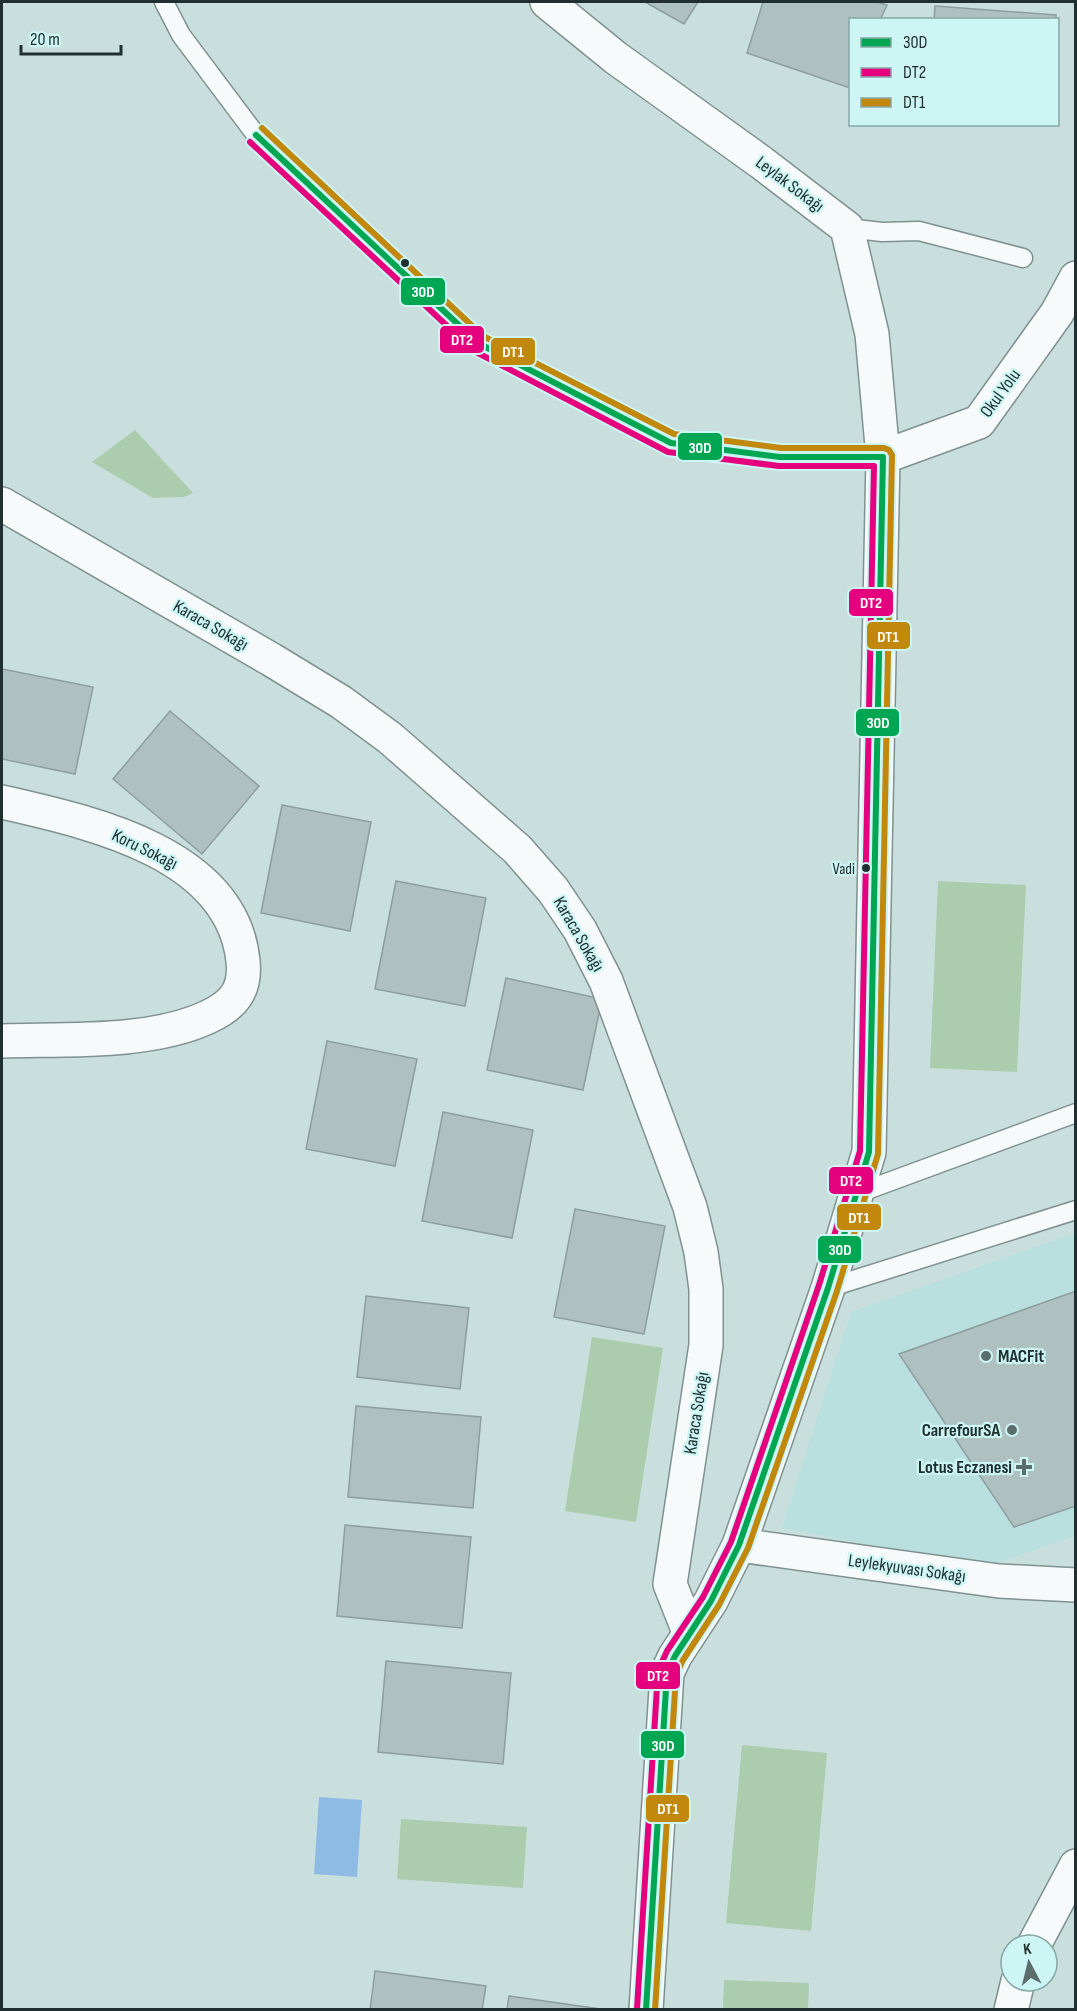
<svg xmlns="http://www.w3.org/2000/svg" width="1077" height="2011" viewBox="0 0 1077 2011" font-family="'Sofia Sans Condensed',sans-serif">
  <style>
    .built { fill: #b9e0df }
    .green { fill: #abcdae }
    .water { fill: #8ebbe4 }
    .building { fill: #afc0c1; stroke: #8d9e9f; stroke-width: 1.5 }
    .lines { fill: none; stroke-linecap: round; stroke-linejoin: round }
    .lane-casing { stroke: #7f9190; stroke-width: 21 }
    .street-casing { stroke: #7f9190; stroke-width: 36 }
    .secondary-casing { stroke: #7f9190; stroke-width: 36 }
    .lane { stroke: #f7fafa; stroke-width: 18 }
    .street { stroke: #f7fafa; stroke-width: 33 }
    .secondary { stroke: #f7fafa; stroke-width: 33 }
    .bus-1-casing { stroke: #ccf5f4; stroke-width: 10 }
    .bus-2-casing { stroke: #ccf5f4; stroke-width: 10 }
    .bus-3-casing { stroke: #ccf5f4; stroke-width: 10 }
    .bus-1 { stroke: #00a651; stroke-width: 6 }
    .bus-2 { stroke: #e5007d; stroke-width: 6 }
    .bus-3 { stroke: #c1880c; stroke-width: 6 }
    .bus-dot { fill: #203030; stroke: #ccf5f4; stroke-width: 2 }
    .poi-dot { fill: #5b6d6d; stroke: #ccf5f4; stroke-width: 2 }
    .labels { text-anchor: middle; stroke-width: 4.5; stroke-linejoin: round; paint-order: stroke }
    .bus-label { font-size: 16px; fill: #203030; stroke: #ccf5f4; text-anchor: end }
    .street-label { font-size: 18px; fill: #203030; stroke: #ccf5f4 }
    .poi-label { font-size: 18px; font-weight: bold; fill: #203030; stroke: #ccf5f4; text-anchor: end }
    .line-badge { stroke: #ccf5f4; stroke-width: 2 }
    .badge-label { font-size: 16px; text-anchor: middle; font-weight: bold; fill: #fff }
  </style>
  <rect width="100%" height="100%" fill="#c8dfde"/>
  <!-- built -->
  <path class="built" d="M1075 1233V1536L986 1567 782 1528 851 1312Z"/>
  <!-- green -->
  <path class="green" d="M135 430 193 493 184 497 153 498 92 462Z
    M938 881 1026 885 1017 1072 930 1068Z
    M592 1337 663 1348 636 1522 565 1511Z
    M742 1745 827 1753 811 1931 726 1923Z
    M401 1819 527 1827 523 1888 397 1879Z
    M724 1980 809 1983 808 2009H723Z"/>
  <!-- water -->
  <path class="water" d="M319 1797 362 1800 357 1877 314 1874Z"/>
  <!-- building -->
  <path class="building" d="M645 2H698L684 24Z
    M763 2H877L887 5 880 20H850V88L747 53Z
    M935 6 1056 15V20H934Z
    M2 669 93 687 75 774 2 759Z
    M170 711 259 786 202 854 113 779Z
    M282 805 371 822 350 931 261 913Z
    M396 881 486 898 465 1006 375 989Z
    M506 978 602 999 583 1090 487 1070Z
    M327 1041 417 1059 395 1166 306 1149Z
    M443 1112 533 1130 512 1238 422 1221Z
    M575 1209 665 1226 644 1334 554 1317Z
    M1076 1291V1506L1014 1527 899 1354Z
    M366 1296 469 1308 460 1389 357 1377Z
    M356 1406 481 1417 473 1508 348 1497Z
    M345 1525 471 1537 462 1628 337 1616Z
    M386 1661 511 1673 503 1764 378 1752Z
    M375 1971 486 1986 482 2010H370Z
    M509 1996 608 2010H507Z"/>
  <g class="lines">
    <!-- lane casing -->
    <g class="lane-casing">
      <path id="lane" d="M164 2 181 35 256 135 478 343 671 443 780 457H883
        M847 228 882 232 919 231 1023 258
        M856 1194 1076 1113
        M828 1288 1076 1210"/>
    </g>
    <!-- street casing -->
    <g class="street-casing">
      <path id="street" d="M2 802C89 822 232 852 243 961 246 990 234 1005 208 1017 151 1044 65 1039 2 1041
        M739 1545 999 1581 1076 1585
        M1034 1945 1076 1866
        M646 2010 667 1673 675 1656 711 1601 739 1545 828 1288 869 1152 883 457
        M1011 2010 1018 1981"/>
    </g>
    <!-- secondary casing -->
    <g class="secondary-casing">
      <path id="secondary" d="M547 2 616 58 762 163 847 228 872 334 883 457 979 422 1057 313 1076 278
        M2 504 272 660 341 702 390 738 517 849 553 890 580 930 606 981 690 1207 701 1252 706 1289V1345L670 1584 689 1632"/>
    </g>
    <!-- lane -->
    <use href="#lane" class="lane"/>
    <!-- street -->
    <use href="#street" class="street"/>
    <!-- secondary -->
    <use href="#secondary" class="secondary"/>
    <!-- bus-1 casing -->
    <g class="bus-1-casing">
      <path id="bus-1" d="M256 135 478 343 671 443 780 457H883
        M646 2010 667 1673 675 1656 711 1601 739 1545 828 1288 869 1152 883 457"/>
    </g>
    <!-- bus-2 casing -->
    <g class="bus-2-casing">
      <path id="bus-2" d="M250 142 474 351 668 452 779 466H874L860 1151 819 1285 731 1542 703 1597 667 1651 658 1671 637 2009"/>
    </g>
    <!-- bus-3 casing -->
    <g class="bus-3-casing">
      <path id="bus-3" d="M262 128 483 336 674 434 781 448H884L889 450 892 455 878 1154 837 1291 748 1548 719 1605 683 1660 676 1675 655 2010"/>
    </g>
    <!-- bus-1 -->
    <use href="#bus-1" class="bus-1"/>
    <!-- bus-2 -->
    <use href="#bus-2" class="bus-2"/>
    <!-- bus-3 -->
    <use href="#bus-3" class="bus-3"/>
  </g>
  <!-- markers -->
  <g class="bus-dot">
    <circle cx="405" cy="263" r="5"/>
    <circle cx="866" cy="868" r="5"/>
  </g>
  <g class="poi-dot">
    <circle cx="986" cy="1356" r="6"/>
    <circle cx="1012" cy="1430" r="6"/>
    <path d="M1021 1458h6v6h6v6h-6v6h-6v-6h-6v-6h6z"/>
  </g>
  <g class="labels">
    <!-- bus labels -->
    <g class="bus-label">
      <text x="855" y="874">Vadi</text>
    </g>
    <!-- street labels -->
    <g class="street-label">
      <text transform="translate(790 184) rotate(37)" y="6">Leylak Sokağı</text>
      <text transform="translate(1000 393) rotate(-54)" y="6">Okul Yolu</text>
      <text transform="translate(211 625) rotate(30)" y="6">Karaca Sokağı</text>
      <text transform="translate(145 849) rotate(26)" y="6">Koru Sokağı</text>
      <text transform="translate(579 934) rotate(60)" y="6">Karaca Sokağı</text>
      <text transform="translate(696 1413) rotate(-81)" y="6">Karaca Sokağı</text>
      <text transform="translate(907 1568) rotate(8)" y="6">Leylekyuvası Sokağı</text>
    </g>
    <!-- poi labels -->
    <g class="poi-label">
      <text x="998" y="1362" text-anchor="start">MACFit</text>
      <text x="1000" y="1436">CarrefourSA</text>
      <text x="1012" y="1473">Lotus Eczanesi</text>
    </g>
  </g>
  <g class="line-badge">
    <rect x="400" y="277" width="46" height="29" rx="6" fill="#00a651"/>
    <rect x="439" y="325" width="46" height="29" rx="6" fill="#e5007d"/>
    <rect x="490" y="337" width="46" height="29" rx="6" fill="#c1880c"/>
    <rect x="677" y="432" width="46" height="29" rx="6" fill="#00a651"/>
    <rect x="848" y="588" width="46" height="29" rx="6" fill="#e5007d"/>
    <rect x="866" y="621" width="45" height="29" rx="6" fill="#c1880c"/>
    <rect x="855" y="708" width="45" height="29" rx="6" fill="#00a651"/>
    <rect x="828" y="1166" width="46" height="29" rx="6" fill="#e5007d"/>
    <rect x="836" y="1203" width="46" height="28" rx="6" fill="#c1880c"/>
    <rect x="817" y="1235" width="45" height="29" rx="6" fill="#00a651"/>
    <rect x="635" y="1661" width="46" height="29" rx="6" fill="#e5007d"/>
    <rect x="640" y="1730" width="45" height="29" rx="6" fill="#00a651"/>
    <rect x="645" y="1794" width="45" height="29" rx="6" fill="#c1880c"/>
  </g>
  <g class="badge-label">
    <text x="423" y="297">30D</text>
    <text x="462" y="345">DT2</text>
    <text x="513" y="357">DT1</text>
    <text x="700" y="453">30D</text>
    <text x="871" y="608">DT2</text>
    <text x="888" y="642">DT1</text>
    <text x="878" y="728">30D</text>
    <text x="851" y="1186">DT2</text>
    <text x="859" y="1223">DT1</text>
    <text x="840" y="1255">30D</text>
    <text x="658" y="1681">DT2</text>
    <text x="663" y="1751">30D</text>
    <text x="668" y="1814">DT1</text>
  </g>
  <!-- border -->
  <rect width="1077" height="2011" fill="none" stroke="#203030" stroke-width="6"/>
  <!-- legend -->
  <rect x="849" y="18" width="210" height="108" fill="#ccf5f4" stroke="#87a6a6" stroke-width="1.5"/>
  <rect x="861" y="38" width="30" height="9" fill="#00a651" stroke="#87a6a6" stroke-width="1.5"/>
  <text x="903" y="48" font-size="18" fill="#203030">30D</text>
  <rect x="861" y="68" width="30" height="9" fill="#e5007d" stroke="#87a6a6" stroke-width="1.5"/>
  <text x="903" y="78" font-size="18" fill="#203030">DT2</text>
  <rect x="861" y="98" width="30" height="9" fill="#c1880c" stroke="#87a6a6" stroke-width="1.5"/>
  <text x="903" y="108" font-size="18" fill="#203030">DT1</text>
  <!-- north arrow -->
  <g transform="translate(1029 1963) rotate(353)"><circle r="28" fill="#ccf5f4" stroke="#87a6a6" stroke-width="1.5"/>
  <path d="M0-4.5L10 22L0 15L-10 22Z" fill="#5b6d6d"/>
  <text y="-9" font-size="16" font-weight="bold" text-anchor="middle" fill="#203030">K</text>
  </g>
  <!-- scale -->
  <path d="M21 45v9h100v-9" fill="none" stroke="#203030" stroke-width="3"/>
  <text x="30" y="45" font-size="18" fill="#203030" stroke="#ccf5f4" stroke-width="4.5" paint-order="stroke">20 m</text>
</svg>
